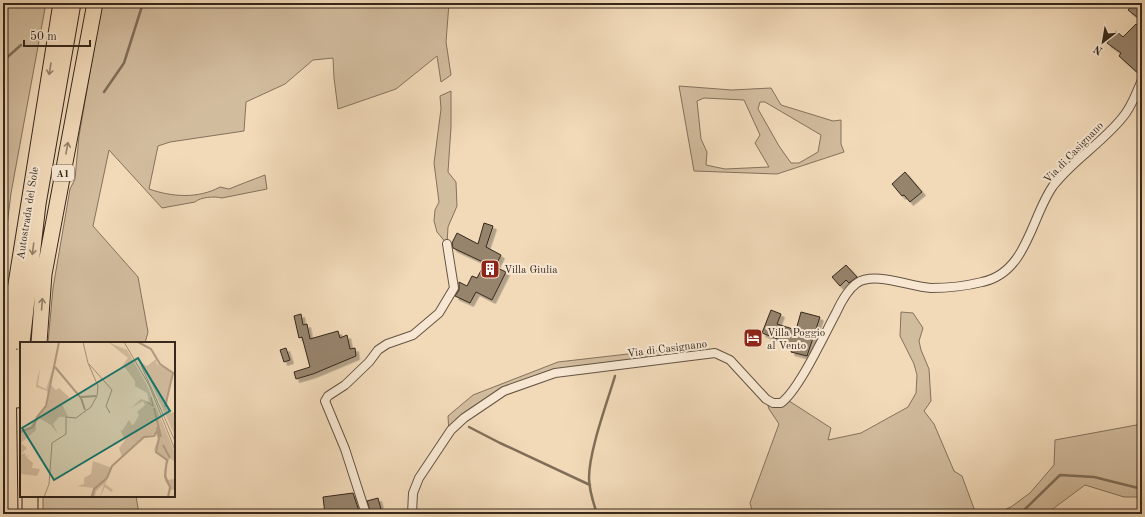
<svg xmlns="http://www.w3.org/2000/svg" width="1145" height="517" viewBox="0 0 1145 517" font-family="'Old Standard TT',serif">
  <style>
    .green { fill: #d2bc9e; stroke: #84725c; fill-rule: evenodd }
    .lines { fill: none; stroke-linecap: round; stroke-linejoin: round }
    .stream { stroke: #806e59; stroke-width: 2.5 }
    .building { fill: #97846d; stroke: #35271b; filter: url(#shadow) }
    .street-casing { stroke: #645442; stroke-width: 10 }
    .highway-casing { stroke: #35271b; stroke-width: 17 }
    .street { stroke: #f7e7d2; stroke-width: 8 }
    .highway { stroke: #f2dab9; stroke-width: 15 }
    .oneway { stroke: #94806a }
    .labels { text-anchor: middle; stroke-width: 4; stroke-linejoin: round; paint-order: stroke }
    .shield { fill: #f7e7d2; stroke: #6f6152; stroke-width: 1 }
    .shield-label { font-size: 10px; font-weight: bold; fill: #35271b }
    .street-label { font-size: 11px; fill: #35271b; stroke: #f7e7d2 }
    .poi-label { font-size: 11px; fill: #35271b; stroke: #f7e7d2; text-anchor: start }
    .inset-river { fill: none; stroke: #b29d83; stroke-width: 2 }
    .inset-road { fill: none; stroke: #a6927a; stroke-width: 1 }
    .view { fill: #0f766e; fill-opacity: 0.15; stroke: #0f766e; stroke-width: 2 }
    .inset-edge { fill: none; stroke: #35271b; stroke-width: 2 }
  </style>
  <defs>
    <filter id="shadow"><feDropShadow dx="3.5" dy="3.5" stdDeviation="0" flood-color="#0004"/></filter>
  </defs>
  <rect width="100%" height="100%" fill="#f2dab9"/>
  <filter id="stains"><feTurbulence type="fractalNoise" baseFrequency=".005" numOctaves="4"/><feColorMatrix values="0 0 0 0 .2 0 0 0 0 .09 0 0 0 0 .02 0 0 0 .5 -.17"/></filter>
  <radialGradient id="worn" r=".72"><stop offset=".6" stop-color="#630" stop-opacity="0"/><stop offset="1" stop-color="#630" stop-opacity=".3"/></radialGradient>
  <!-- green -->
  <path class="green" d="M7 3H46L11 193 3 259V48L5 45Z
    M102 3H449L446 42 451 75 441 82 437 56 396 89 338 109 334 78 333 58 313 60 285 84 246 102 244 131 170 142 158 146 149 189C172 197 198 199 220 187L229 189C241 184 252 180 265 175L267 189 222 198C214 196 201 197 195 202L162 208 109 150 93 226 138 277 148 332 145 343H48L53 288 70 189 75 179 79 136Z
    M679 86 732 90 771 88 781 105 833 121 841 120V144L844 152 777 174 694 171ZM704 98 744 100 760 135 755 143 769 167 725 169 706 165 707 152 701 139 697 101ZM760 102H765L821 135 818 152 799 163H791L779 146 758 109Z
    M451 91V127L448 172 456 182 457 206 448 227 447 244 437 232 434 221 435 210 439 202 434 163 441 109 440 96Z
    M901 312 913 313 923 328 919 341 921 350 929 369 931 401 924 411 934 424 954 471 962 476 976 514H753L750 503 779 424 769 409 766 399 773 403 786 399 831 428 828 440 861 433 908 407 916 393 917 375 914 364 900 336Z
    M663 350V359L555 373 504 391 449 434 448 416 473 395 558 362Z
    M1142 424V497H1124L1085 485 1046 514H994L1011 507 1030 493 1054 465 1055 440Z
    M43 496H136L139 514H43Z"/>
  <g class="lines">
    <!-- stream -->
    <path class="stream" d="M3 61 21 45
      M104 92 124 63 143 3
      M469 427 500 443 590 485
      M597 514C593 502 589 490 589 478 589 451 607 403 615 376
      M1020 514 1060 475 1094 477 1142 489"/>
  </g>
  <!-- building -->
  <path class="building" d="M1134 3 1142 10V21L1128 10Z
    M1136 24 1142 28V75H1140L1119 56 1121 53 1107 43 1116 31 1123 37Z
    M905 172 922 192 910 202 904 195 902 196 892 184Z
    M484 223 493 226 486 247 501 255 495 267 506 272 492 300 476 292 470 303 455 296 459 290V282L467 286 472 276 477 278 485 263 453 248 452 243 457 233 478 244Z
    M846 265 857 277 849 283 846 280 840 286 832 277Z
    M771 310 781 314 777 324 796 330 801 312 820 317 807 356 791 352 793 345 762 333Z
    M301 314 303 325 307 324 310 339 338 331 340 338 347 335 350 349 355 348 356 356 313 374 296 379 294 372 310 367 302 337 299 338 294 316Z
    M286 348 290 360 284 362 280 350Z
    M353 493 360 514H325L323 497Z
    M378 498 382 513 371 514 367 501Z"/>
  <g class="lines">
    <!-- street casing -->
    <g class="street-casing">
      <path id="street" d="M366 514 345 449 325 401 328 396 345 385 369 362 378 350 387 344 413 335 439 313 454 288 447 244
        M412 514 413 493 419 478 451 430 464 418 504 391 555 373 715 353 730 360 766 399 773 403H781C799 390 824 335 836 313 841 302 847 290 857 283 875 271 910 287 931 288 947 288 966 286 982 282 1027 273 1031 217 1053 186 1073 160 1102 143 1122 118 1132 107 1136 93 1142 80"/>
    </g>
    <!-- highway casing -->
    <g class="highway-casing">
      <path id="highway" d="M22 343 38 204 73 3
        M39 343 44 274 95 3
        M17 400 21 356
        M30 496V514
        M10 514 8 362 12 309 61 3"/>
    </g>
    <!-- street -->
    <use href="#street" class="street"/>
    <!-- highway -->
    <use href="#highway" class="highway"/>
  </g>
  <!-- one-way arrows -->
  <defs><path id="oneway-shaft" d="M-6 0H5M1.5-3L5.5 0L1.5 3" fill="none" stroke-width="1.6" stroke-linecap="round" stroke-linejoin="round"/></defs>
  <g class="oneway">
    <use href="#oneway-shaft" transform="translate(50 69) rotate(99)"/>
    <use href="#oneway-shaft" transform="translate(67 148) rotate(-80)"/>
    <use href="#oneway-shaft" transform="translate(33 249) rotate(97)"/>
    <use href="#oneway-shaft" transform="translate(42 304) rotate(-86)"/>
  </g>
  <!-- icons -->
  <defs>
    <g id="building-square" transform="scale(1)"><rect x="-9" y="-9" width="18" height="18" rx="4" fill="#8f2418" stroke="#f7e7d2"/><path d="M-4-6H4V6H1V3H-1V6H-4ZM-2.5-4.3h1.7v1.8h-1.7ZM.8-4.3h1.7v1.8H.8ZM-2.5-1h1.7V.8h-1.7ZM.8-1h1.7V.8H.8Z" fill="#fff"/></g>
    <g id="hotel-square" transform="scale(1)"><rect x="-9" y="-9" width="18" height="18" rx="4" fill="#8f2418" stroke="#f7e7d2"/><path d="M-6-4.5h1.5V1H6V5H4.5V3h-9V5H-6ZM-4 0a1.8 1.8 0 1 1 3.6 0ZM.5 0V-2.5h3Q6-2.5 6 0Z" fill="#fff"/></g>
  </defs>
  <g fill-rule="evenodd">
    <use href="#building-square" x="490" y="269"/>
    <use href="#hotel-square" x="753" y="338"/>
  </g>
  <g class="labels">
    <!-- shield labels -->
    <rect class="shield" x="52" y="165" width="22" height="16" rx="3"/>
    <g class="shield-label">
      <text x="63" y="177">A1</text>
    </g>
    <!-- street labels -->
    <g class="street-label">
      <text transform="translate(1073 152) rotate(-46)" y="4">Via di Casignano</text>
      <text transform="translate(27 213) rotate(-81)" y="4">Autostrada del Sole</text>
      <text transform="translate(667 348) rotate(-7)" y="4">Via di Casignano</text>
    </g>
    <!-- poi labels -->
    <g class="poi-label">
      <text x="504" y="273">Villa Giulia</text>
      <text x="767" y="336">Villa Poggio<tspan x="767" dy="13">al Vento</tspan></text>
    </g>
  </g>
  <!-- overview -->
  <g transform="translate(20 342)">
    <rect width="155" height="155" fill="#f2dab9"/>
    <path d="M88 0 107 8 127 43 155 111V120L150 116 146 125 147 138 155 137V147L151 148 149 155 150 146 145 139 144 129 146 119 134 107 138 98 136 92 126 94 102 115 99 106 105 98 100 87 102 89 109 78 112 83 114 82 119 73 117 70 125 63 123 59 111 66 121 57 129 60 127 51 115 44V39L103 23 108 16ZM136 17 137 22 154 31 149 45 147 64 150 71 155 70V94L122 21 127 24ZM34 23 31 43 36 48 39 46 50 56 42 62 48 75H39L33 82 38 92 31 83 19 76 16 81V88L1 101 7 106 1 112 5 111 6 115 9 112 7 116 13 121 12 126 20 127 17 134 1 132 0 89 10 85 25 64 28 53 27 49 16 45 17 37 20 27 18 43 26 47ZM73 119 92 126 85 142 93 148 91 150 85 145 80 155 84 142 76 149 75 155H70L74 146 57 144 64 142V136L71 132Z" fill="#d2bc9e"/>
    <path class="inset-river" d="M118 0 131 7 140 22 153 31 145 65M35 25 61 56 65 68M61 55 76 54M134 66 141 95M137 85 139 96 136 110 147 118 145 134 150 145 148 155M0 90 13 85 17 75 26 64 39 0M143 103 150 116M72 155 74 147 87 136 92 124 124 95 134 94 137 89"/>
    <path class="inset-road" d="M104 0 129 43 155 108M69 22 92 48 86 64 90 71M121 23 155 99M127 60 133 64 131 55M24 155 29 142 32 101 46 92V75L56 76 71 65 77 54 78 44 68 21 63 0"/>
    <path class="view" d="M118 16 150 69 34 138 2 86Z"/>
    <rect width="155" height="155" class="inset-edge"/>
  </g>
  <!-- margin -->
  <rect width="1145" height="517" fill="none" stroke="#f2dab9" stroke-width="16"/>
  <rect x="4" y="4" width="1137" height="509" fill="none" stroke="#35271b" stroke-width="2"/>
  <rect x="8" y="8" width="1129" height="501" fill="none" stroke="#35271b"/>
  <!-- north arrow -->
  <g transform="translate(1103 42) rotate(211)" stroke="#f7e7d2" stroke-width="3" paint-order="stroke">
  <path d="M0-3L7 15L0 10L-7 15Z" fill="#35271b"/>
  <text y="-6" font-size="11" font-weight="bold" text-anchor="middle" fill="#35271b">N</text>
  </g>
  <!-- scale -->
  <path d="M24 40v6h66v-6" fill="none" stroke="#35271b" stroke-width="2"/>
  <text x="30" y="40" font-size="12" fill="#35271b" stroke="#f7e7d2" stroke-width="3" paint-order="stroke">50 m</text>
  <rect width="100%" height="100%" filter="url(#stains)"/>
  <rect width="100%" height="100%" fill="url(#worn)"/>
</svg>
